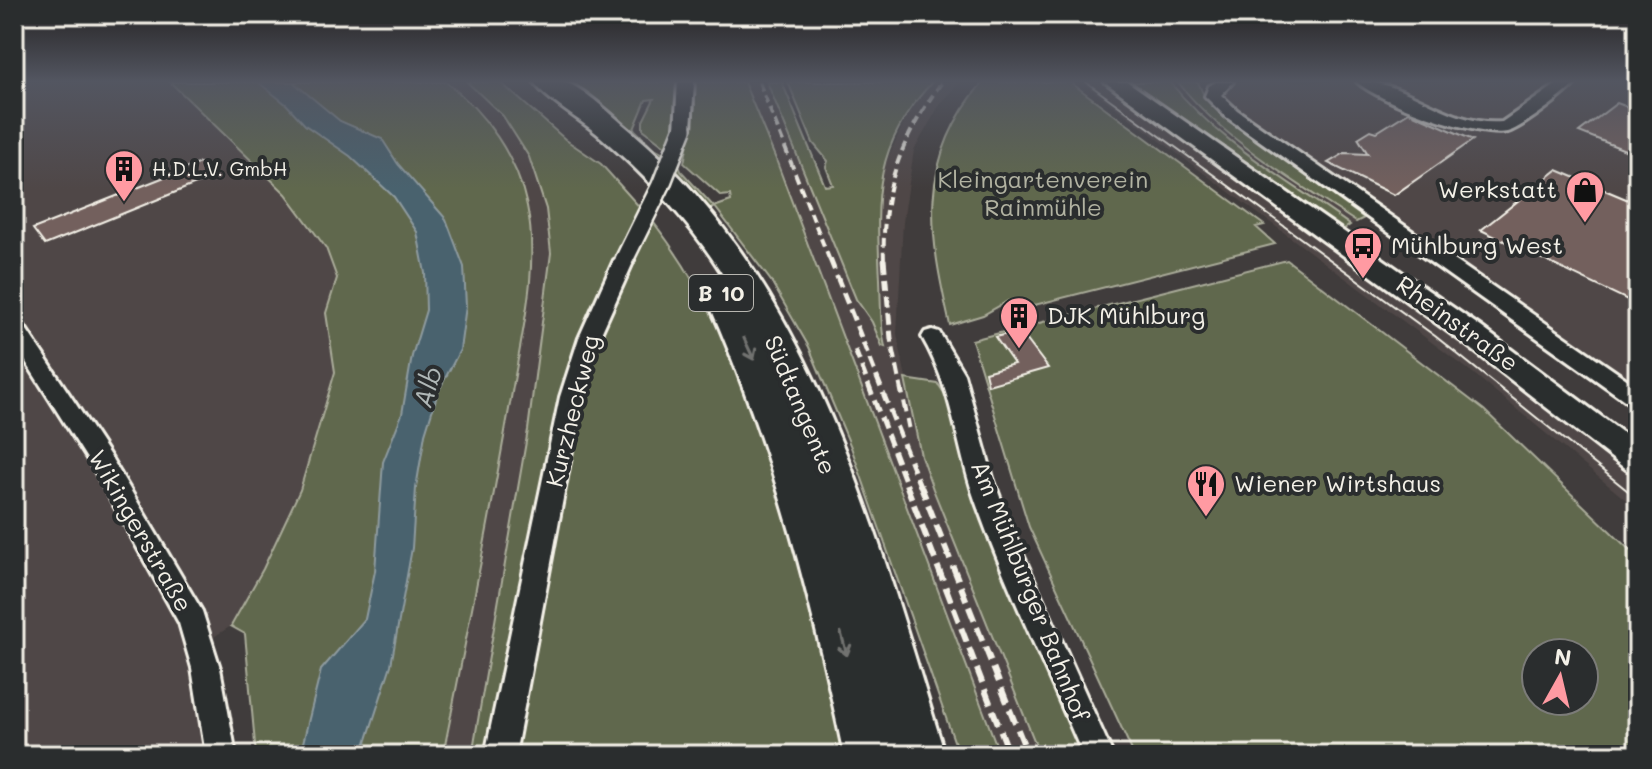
<svg xmlns="http://www.w3.org/2000/svg" width="1652" height="769" viewBox="0 0 1652 769" font-family="Mali,sans-serif">
  <style>
    .built { fill: #4f4746 }
    .green { fill: #61674d; stroke: #aaac9a; stroke-width: 2; fill-rule: evenodd }
    .water { fill: #4a626e; stroke: #8e9b9f; stroke-width: 2 }
    .building { fill: #73605d; stroke: #f4f1e8; stroke-width: 2 }
    .lines { fill: none; stroke-linecap: round; stroke-linejoin: round }
    .street-casing { stroke: #f4f1e8; stroke-width: 6 }
    .secondary-casing { stroke: #f4f1e8; stroke-width: 6 }
    .highway-casing { stroke: #f4f1e8; stroke-width: 6 }
    .street { fill: #2a2d2e; fill-rule: evenodd }
    .secondary { fill: #2a2d2e; fill-rule: evenodd }
    .highway { fill: #2a2d2e; fill-rule: evenodd }
    .tram { stroke: #f4f1e8; stroke-width: 2 }
    .rail-far2 { stroke: #f4f1e8; stroke-width: 4; stroke-dasharray: 9 5; stroke-linecap: butt }
    .rail-far1 { stroke: #f4f1e8; stroke-width: 5; stroke-dasharray: 12 6; stroke-linecap: butt }
    .rail { stroke: #f4f1e8; stroke-width: 6; stroke-dasharray: 15 7; stroke-linecap: butt }
    .street-bridge-casing { stroke: #f4f1e8; stroke-width: 22; stroke-linecap: butt }
    .street-bridge { stroke: #2a2d2e; stroke-width: 17 }
    .oneway { stroke: #71726f }
    .labels { text-anchor: middle; stroke-width: 8; stroke-linejoin: round; paint-order: stroke }
    .far-poi-label { font-size: 20px; fill: #f4f1e8; stroke: #2a2d2e; text-anchor: start }
    .shield { fill: #2a2d2e; stroke: #b7b6b0; stroke-width: 2 }
    .shield-label { font-size: 22px; font-weight: bold; fill: #f4f1e8 }
    .park-label { font-size: 24px; fill: #b2b3a2; stroke: #2a2d2e }
    .poi-label { font-size: 24px; fill: #f4f1e8; stroke: #2a2d2e; text-anchor: start }
    .street-label { font-size: 24px; fill: #f4f1e8; stroke: #2a2d2e }
    .water-label { font-size: 26px; font-style: italic; fill: #b0b8b7; stroke: #2a2d2e }
  </style>
  <rect width="100%" height="100%" fill="#403c3c"/>
  <filter id="ink" filterUnits="userSpaceOnUse"><feTurbulence type="fractalNoise" baseFrequency=".0125" numOctaves="2"/><feDisplacementMap in="SourceGraphic" scale="16" xChannelSelector="R" yChannelSelector="G"/><feConvolveMatrix kernelMatrix="1 2 1 2 8 2 1 2 1" color-interpolation-filters="sRGB"/></filter>
  <g filter="url(#ink)">
    <!-- built -->
    <path class="built" d="M14 82H170L286 194 326 248 337 278 326 313 335 372 300 490 263 570 231 626 201 645 221 755H14Z
      M446 82H467L513 129 535 171 546 209 551 253 528 430 472 755H443L520 342 530 277 531 242 527 206 519 177 507 152 464 95Z
      M744 82H767L856 299 872 322 882 346H885L878 239 877 193 880 175 910 109 932 82H959L939 106 914 150 903 222 897 334 922 456 1040 755H1000L775 157Z
      M1081 82H1101L1493 363 1638 481V510L1473 373Z
      M1170 82H1178L1225 128 1356 222 1350 225 1264 166 1200 116Z
      M1214 82H1638V391L1227 99 1225 90Z"/>
    <!-- green -->
    <path class="green" d="M170 82H446C485 112 517 157 527 206 540 268 521 337 511 398 490 517 467 636 443 755H256L245 634 231 626 263 569 300 490 335 372 326 313 337 278 326 248 286 194Z
      M467 82H500L566 140 601 164 643 211 605 281 490 755H472L528 430 551 253 546 209 529 157 503 116Z
      M566 82H681L680 115 669 149 643 129V121L654 99 646 100 634 129 654 148 677 160 681 171 714 207 731 201 730 195 721 196 684 163 695 107 693 82H744L775 157 1000 755H959L851 447 809 347 771 281 715 207 710 209 643 141Z
      M767 82H782L825 186 833 185 826 167 828 161 813 143 788 82H932C873 148 876 195 880 279 881 301 880 325 885 347L882 346 872 322 856 299Z
      M983 82H1070L1264 225 1256 227 1275 244 1019 309 1008 301 983 315 950 325C929 234 916 160 983 82Z
      M1125 82H1170C1218 142 1288 180 1350 225L1344 229 1219 143 1342 231Z
      M1178 82H1198L1204 96 1223 115 1364 218 1356 222C1296 182 1223 140 1178 82Z
      M654 223C764 364 804 584 845 755H513L578 400 596 339 641 243Z
      M1287 260 1484 410 1638 558V755H1134L1029 527 972 340ZM1536 653H1584V701H1536Z
      M905 379 938 384 951 403 1023 616 1082 755H1040L933 489 921 456Z"/>
    <!-- water -->
    <path class="water" d="M258 82H293L340 121 382 139 398 164 446 219 464 267 466 306 460 350 438 392 425 434 416 488 412 548 391 665 362 755H300L321 670 365 619 375 571 383 462 402 414 412 356 426 310 425 273 417 232 394 197 350 156 305 125 287 105Z"/>
    <!-- building -->
    <path class="building" d="M1617 103 1638 111V155L1579 132Z
      M1409 112 1473 140 1394 195 1328 163 1345 153 1368 154 1358 138 1371 130 1377 132Z
      M200 163 213 177 45 245 33 229Z
      M1557 170 1638 204V305L1481 230Z
      M1020 331 1048 368 988 385 985 372 1014 364 995 337Z"/>
    <g class="lines">
      <!-- street casing -->
      <g class="street-casing">
        <path id="street" d="M678 82H694L691 129 683 134 675 129Z
          M1216 82H1233L1221 95 1237 110 1638 387V406L1630 404 1225 116 1205 96 1209 86Z
          M1357 82C1405 78 1447 127 1502 122L1560 82H1577C1566 94 1521 129 1507 132 1477 138 1379 102 1357 82Z
          M624 254 634 260 599 338 582 397 515 755H485L560 397 579 338 614 260Z
          M14 319 21 321 112 459 202 611 220 668 236 755H206L192 668 179 623 96 473 14 343Z
          M932 330 939 332 964 374 993 478 1012 530 1113 755H1083C1047 670 1006 587 975 500 955 442 954 392 922 337L925 332Z"/>
      </g>
      <!-- secondary casing -->
      <g class="secondary-casing">
        <path id="secondary" d="M1105 82H1128L1481 327 1638 444V474L1627 470 1461 341Z"/>
      </g>
      <!-- highway casing -->
      <g class="highway-casing">
        <path id="highway" d="M534 82C543 81 556 79 564 82 582 86 616 119 632 132 816 287 876 534 945 755H844C812 602 774 452 711 308L716 299 729 296 736 297C703 236 653 182 601 137 582 120 547 101 534 82Z"/>
      </g>
      <!-- street -->
      <use href="#street" class="street"/>
      <!-- secondary -->
      <use href="#secondary" class="secondary"/>
      <!-- highway -->
      <use href="#highway" class="highway"/>
      <!-- tram -->
      <path class="tram" d="M1086 82 1435 336 1638 499"/>
      <!-- rail-far2 -->
      <path class="rail-far2" d="M759 82 830 261
        M884 261C881 190 901 138 942 82"/>
      <!-- rail-far1 -->
      <path class="rail-far1" d="M830 259 920 486
        M884 259 891 339 909 428
        M855 350 907 486"/>
      <!-- rail -->
      <path class="rail" d="M906 484 1010 755
        M920 484 1028 755"/>
      <!-- street-bridge casing -->
      <g class="street-bridge-casing">
        <path id="street-bridge" d="M624 260 661 185 683 129"/>
      </g>
      <!-- street-bridge -->
      <use href="#street-bridge" class="street-bridge"/>
    </g>
    <!-- one-way arrows -->
    <defs><path id="oneway-shaft" d="M-6 0H5M1.5-3L5.5 0L1.5 3" fill="none" stroke-width="1.6" stroke-linecap="round" stroke-linejoin="round" transform="scale(2)"/></defs>
    <g class="oneway">
      <use href="#oneway-shaft" transform="translate(749 349) rotate(65)"/>
      <use href="#oneway-shaft" transform="translate(844 644) rotate(75)"/>
    </g>
  </g>
  <!-- sky -->
  <linearGradient id="sky" x2="0" y2="1"><stop stop-color="#232121"/><stop offset="0.43" stop-color="#535661"/><stop offset="1" stop-color="#535661" stop-opacity="0"/></linearGradient>
  <rect width="1652" height="189" fill="url(#sky)"/>
  <!-- icons -->
  <defs>
    <g id="building-pin" transform="scale(2)"><path d="M0 17L-7.5 6A9.5 9.5 0 1 1 7.5 6Z" fill="#ff9aa2" stroke="#2a2d2e"/><path d="M-4-6H4V6H1V3H-1V6H-4ZM-2.5-4.3h1.7v1.8h-1.7ZM.8-4.3h1.7v1.8H.8ZM-2.5-1h1.7V.8h-1.7ZM.8-1h1.7V.8H.8Z" fill="#111"/></g>
    <g id="shop-pin" transform="scale(2)"><path d="M0 17L-7.5 6A9.5 9.5 0 1 1 7.5 6Z" fill="#ff9aa2" stroke="#2a2d2e"/><path d="M-5-2.5h2.3a2.7 3.5 0 0 1 5.4 0H5L5.5 6h-11ZM-1.5-2.5h3a1.5 2.3 0 0 0-3 0Z" fill="#111"/></g>
    <g id="bus-pin" transform="scale(2)"><path d="M0 17L-7.5 6A9.5 9.5 0 1 1 7.5 6Z" fill="#ff9aa2" stroke="#2a2d2e"/><path d="M-5-6H5V4H4V6H2V4H-2V6H-4V4H-5ZM-3.5-4V0h7V-4ZM-3.5 1.2v1.5H-2V1.2ZM2 1.2v1.5H3.5V1.2Z" fill="#111"/></g>
    <g id="restaurant-pin" transform="scale(2)"><path d="M0 17L-7.5 6A9.5 9.5 0 1 1 7.5 6Z" fill="#ff9aa2" stroke="#2a2d2e"/><path d="M-5-6h1v4h1v-4h1v4h1v-4h1v5L-1.5 .5V6h-2V.5L-5-1ZM5-6V6H3V1.5H1.5Q1.5-4 5-6Z" fill="#111"/></g>
  </defs>
  <g fill-rule="evenodd">
    <use href="#building-pin" x="124" y="169"/>
    <use href="#shop-pin" x="1585" y="190"/>
    <use href="#bus-pin" x="1363" y="246"/>
    <use href="#building-pin" x="1019" y="316"/>
    <use href="#restaurant-pin" x="1206" y="484"/>
  </g>
  <g class="labels">
    <!-- far-poi labels -->
    <g class="far-poi-label">
      <text x="152" y="176">H.D.L.V. GmbH</text>
    </g>
    <!-- shield labels -->
    <rect class="shield" x="689" y="275" width="64" height="36" rx="6"/>
    <g class="shield-label">
      <text x="721" y="301">B 10</text>
    </g>
    <!-- park labels -->
    <g class="park-label">
      <text x="1043" y="188">Kleingartenverein<tspan x="1043" dy="28">Rainmühle</tspan></text>
    </g>
    <!-- poi labels -->
    <g class="poi-label">
      <text x="1557" y="198" text-anchor="end">Werkstatt</text>
      <text x="1391" y="254">Mühlburg West</text>
      <text x="1047" y="324">DJK Mühlburg</text>
      <text x="1234" y="492">Wiener Wirtshaus</text>
    </g>
    <!-- street labels -->
    <g class="street-label">
      <text transform="translate(1457 324) rotate(36)" y="8">Rheinstraße</text>
      <text transform="translate(800 405) rotate(67)" y="8">Südtangente</text>
      <text transform="translate(573 411) rotate(-76)" y="8">Kurzheckweg</text>
      <text transform="translate(140 531) rotate(60)" y="8">Wikingerstraße</text>
      <text transform="translate(1030 591) rotate(68)" y="8">Am Mühlburger Bahnhof</text>
    </g>
    <!-- water labels -->
    <g class="water-label">
      <text transform="translate(428 387) rotate(-73)" y="9">Alb</text>
    </g>
  </g>
  <!-- margin -->
  <rect width="1652" height="769" fill="none" stroke="#2a2d2e" stroke-width="48"/>
  <rect x="24" y="24" width="1604" height="721" fill="none" stroke="#f4f1e8" stroke-width="3" filter="url(#ink)"/>
  <!-- north arrow -->
  <g transform="translate(1560 677) rotate(8)"><circle r="38" fill="#2a2d2e" stroke="#7b7b78" stroke-width="2"/>
  <path d="M0-6L14 30L0 20L-14 30Z" fill="#ff9aa2"/>
  <text y="-12" font-size="22" font-weight="bold" text-anchor="middle" fill="#f4f1e8">N</text>
  </g>
</svg>
